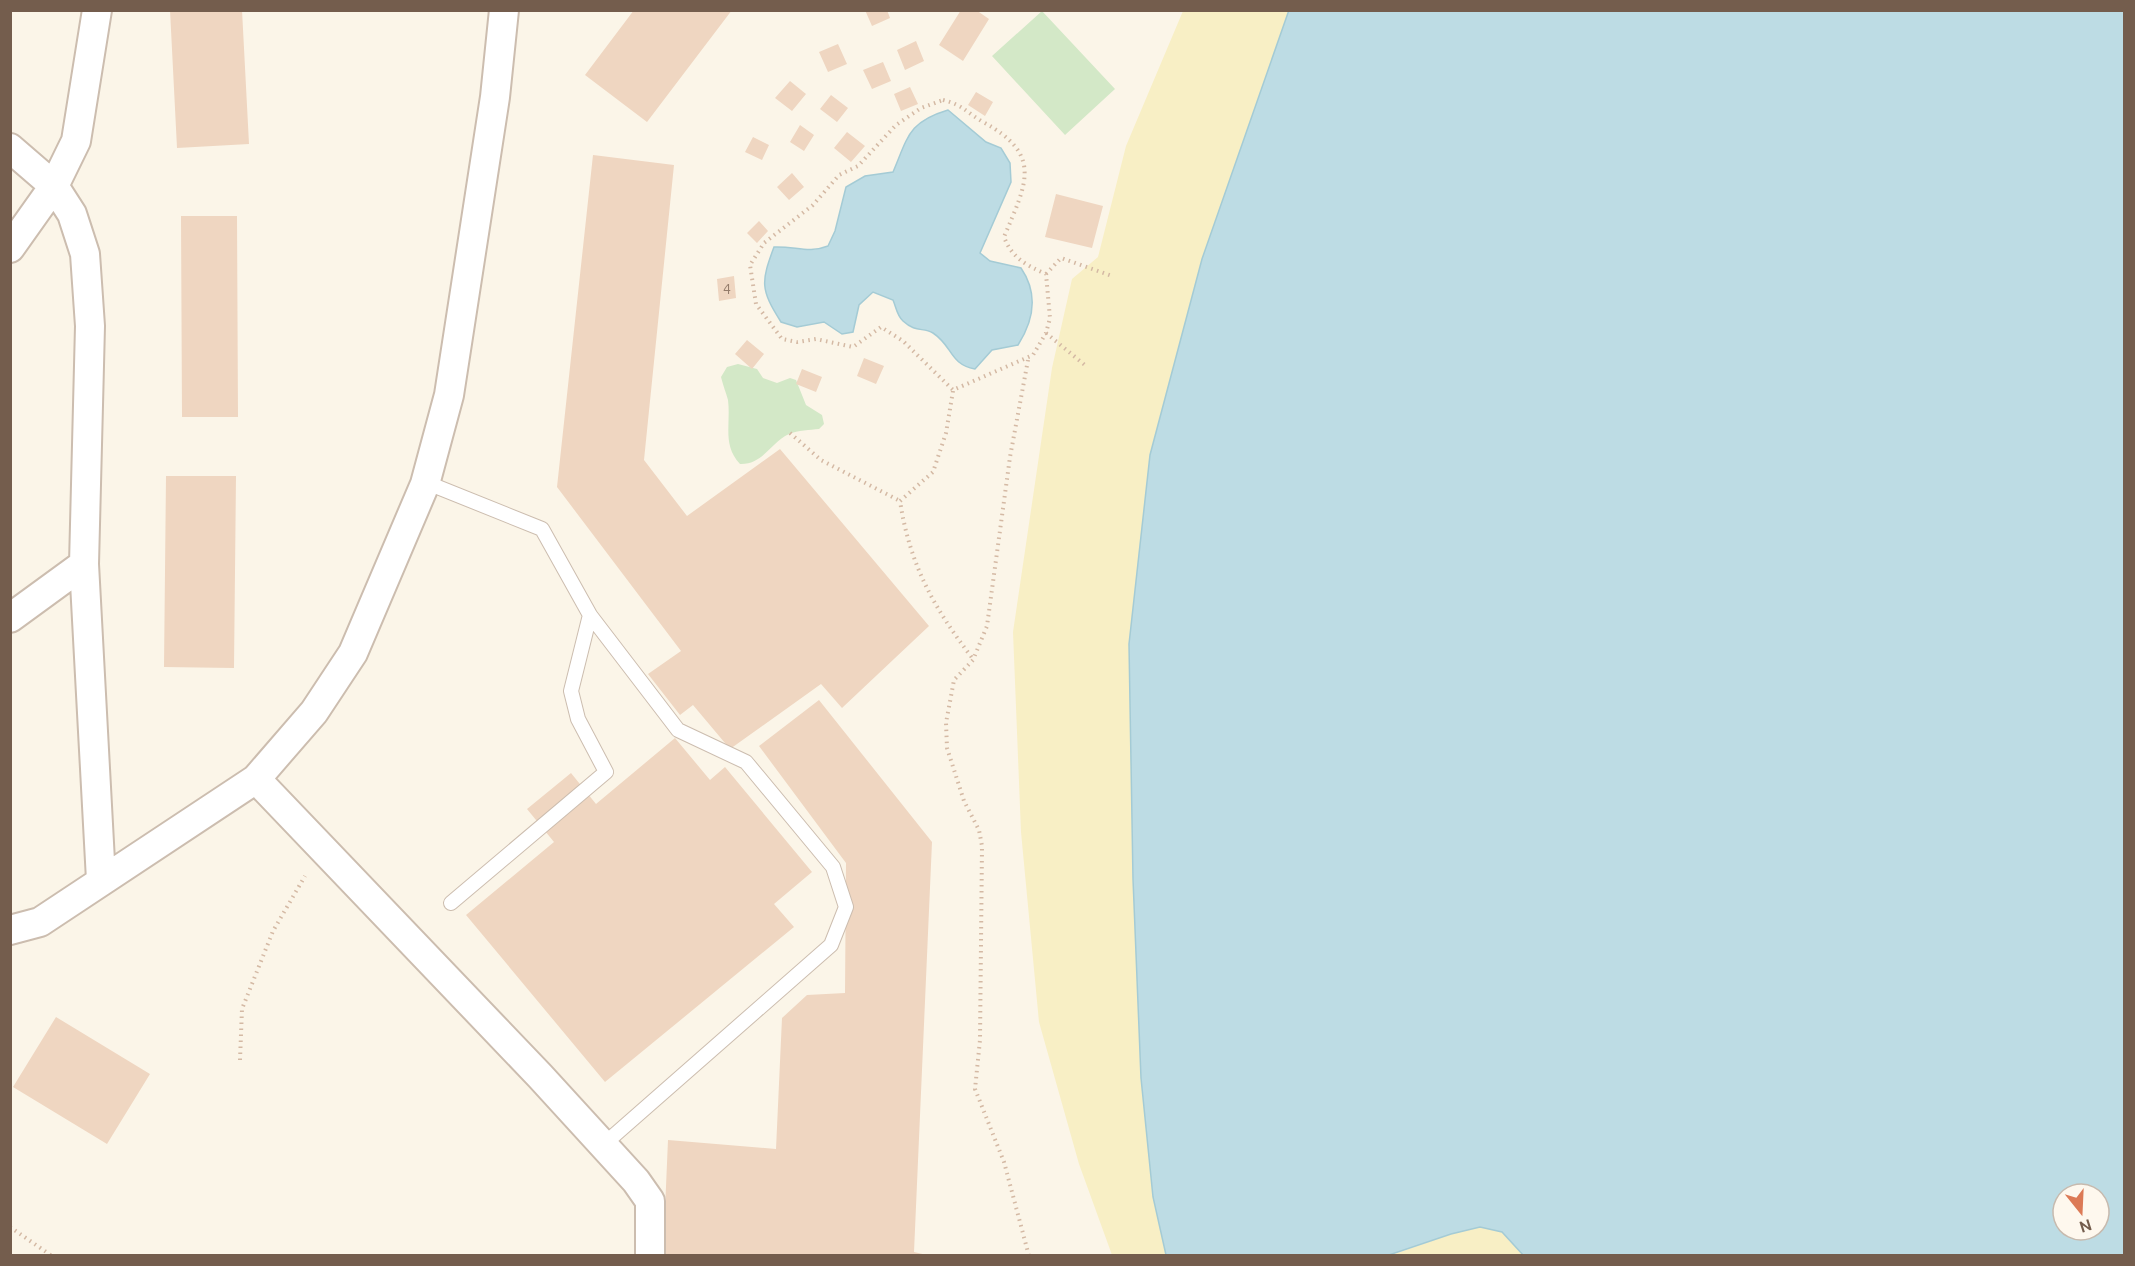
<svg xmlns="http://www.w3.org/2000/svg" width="2135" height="1266" viewBox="0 0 2135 1266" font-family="Ubuntu,sans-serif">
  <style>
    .green { fill: #d3e8c7 }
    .sand { fill: #f8efc5 }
    .water { fill: #bddce4; stroke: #a4cbd5; stroke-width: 1.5; fill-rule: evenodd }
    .building { fill: #efd6c1 }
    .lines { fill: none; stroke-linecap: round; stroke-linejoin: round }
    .service-casing { stroke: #ccbdaf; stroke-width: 16 }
    .minor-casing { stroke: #ccbdaf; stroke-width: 32 }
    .path { stroke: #d4b9a4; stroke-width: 4; stroke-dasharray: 1.5 4.5; stroke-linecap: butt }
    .service { stroke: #fff; stroke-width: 14 }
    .minor { stroke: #fff; stroke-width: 28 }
    .labels { text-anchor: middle; stroke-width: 5; stroke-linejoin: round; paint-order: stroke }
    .number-label { font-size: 14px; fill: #937b6a }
  </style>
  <rect width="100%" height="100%" fill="#fbf5e8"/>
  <!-- green -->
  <path class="green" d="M1042 11 1115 89 1065 135 992 56Z
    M738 364 757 369 763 378 777 383 790 378 796 380 806 405 822 415 824 424 819 429C810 430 798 430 789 434 771 442 763 465 740 464 722 445 731 424 728 400 726 393 723 385 721 377L727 367Z"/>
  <!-- sand -->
  <path class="sand" d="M1183 11H1289L1129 644 1133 879 1141 1078 1153 1197 1166 1255H1112L1079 1164 1039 1022 1021 832 1013 632 1052 368 1072 279 1098 257 1126 146Z
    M1480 1227 1502 1232 1524 1255 1389 1256 1451 1234Z"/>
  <!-- water -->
  <path class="water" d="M1289 10 2124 11V1255L1524 1256 1502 1232 1480 1227 1451 1234 1389 1255H1166L1153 1197 1141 1078 1133 879 1129 644 1150 455 1202 259ZM2063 1194H2099V1230H2063Z
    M948 110 986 142 1001 148 1010 163 1011 182 980 253 990 261 1021 268C1038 293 1034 320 1018 345L992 350 975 369C949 364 953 346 933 333 923 327 916 333 903 321 897 316 896 307 893 300L873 292 859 305 853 332 842 334 824 322 797 327 781 322C760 289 761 282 774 247 796 246 808 254 828 246L835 231 846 187 865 176 893 172C908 137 908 122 948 110Z"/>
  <!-- building -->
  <path class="building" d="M170 10H242L249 144 177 148Z
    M634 10H732L647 122 585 75Z
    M865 10H887L890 18 872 26Z
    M961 10H976L989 19 963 61 939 45Z
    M916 41 924 61 905 70 897 50Z
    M838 44 847 64 828 72 819 52Z
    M883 62 891 81 872 89 863 70Z
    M790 81 806 94 792 111 775 98Z
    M910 87 918 104 901 111 894 94Z
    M976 92 993 102 985 116 968 105Z
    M831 95 848 108 837 122 820 109Z
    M800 125 814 135 804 151 790 142Z
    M847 132 865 146 851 162 834 148Z
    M753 137 769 145 762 160 745 152Z
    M593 155 674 165 644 460 687 516 780 449 929 626 842 708 821 684 730 749 693 705 680 715 648 674 681 651 557 487Z
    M792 173 804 187 789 200 777 187Z
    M1056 194 1103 206 1092 248 1045 237Z
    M181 216H237L238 417H182Z
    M759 221 768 231 757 243 747 233Z
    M734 276 736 298 719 301 717 279Z
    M747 340 764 354 752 369 735 354Z
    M864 358 884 366 876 384 857 376Z
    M802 369 822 377 816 392 796 384Z
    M166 476H236L234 668 164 667Z
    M819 700 932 842 914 1252 931 1256H663L668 1140 776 1149 782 1018 807 995 845 993 846 863 759 746Z
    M675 738 710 780 725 767 812 872 774 904 794 927 605 1082 466 915 554 842 527 809 571 773 596 804Z
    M56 1017 150 1074 107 1144 13 1087Z"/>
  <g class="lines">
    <!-- service casing -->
    <g class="service-casing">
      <path id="service" d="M425 482 542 529 590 615 678 730 746 762 833 867 846 907 831 945 602 1146
        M451 903 606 772 578 719 571 691 590 615"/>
    </g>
    <!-- minor casing -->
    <g class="minor-casing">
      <path id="minor" d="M10 148 54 186 72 214 85 254 90 326 84 564 101 880
        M10 248 54 186 76 141 97 10
        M10 618 84 564
        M256 779 540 1076 636 1181 650 1201V1256
        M10 930 40 922 256 779 314 712 353 653 425 484 449 395 495 97 504 10"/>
    </g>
    <!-- path -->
    <path class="path" d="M943 100C963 105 966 112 983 122 1044 155 1026 184 1004 237 1012 258 1026 265 1046 274L1050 318 1046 333 1033 355 953 390 903 341 881 327 853 347 816 339 797 342 782 339 756 304 750 265 764 243 813 205 839 175 858 166 896 125 921 108Z
      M1046 274 1061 258 1112 276
      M1046 333 1086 366
      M1028 360 1010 457 987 626 973 660 954 680 946 723 947 748 964 801 979 830 982 846 980 1040 975 1089 1004 1162 1029 1256
      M953 391 946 433 933 472 900 501C910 566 934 608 973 659
      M790 433 821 460 900 501
      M240 1060 242 1009 273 931 305 876
      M10 1227 52 1256"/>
    <!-- service -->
    <use href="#service" class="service"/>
    <!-- minor -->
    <use href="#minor" class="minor"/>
  </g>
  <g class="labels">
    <!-- number labels -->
    <g class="number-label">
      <text x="727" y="294">4</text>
    </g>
  </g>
  <!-- border -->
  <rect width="2135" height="1266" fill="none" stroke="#745d4d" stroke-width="24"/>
  <!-- north arrow -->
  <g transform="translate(2081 1212) rotate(162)"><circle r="28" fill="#fef8ee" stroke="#c7baae" stroke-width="1.5"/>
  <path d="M0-4.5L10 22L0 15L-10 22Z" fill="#dc7a56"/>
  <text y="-9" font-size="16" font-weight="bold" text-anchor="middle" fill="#745d4d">N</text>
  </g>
</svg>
